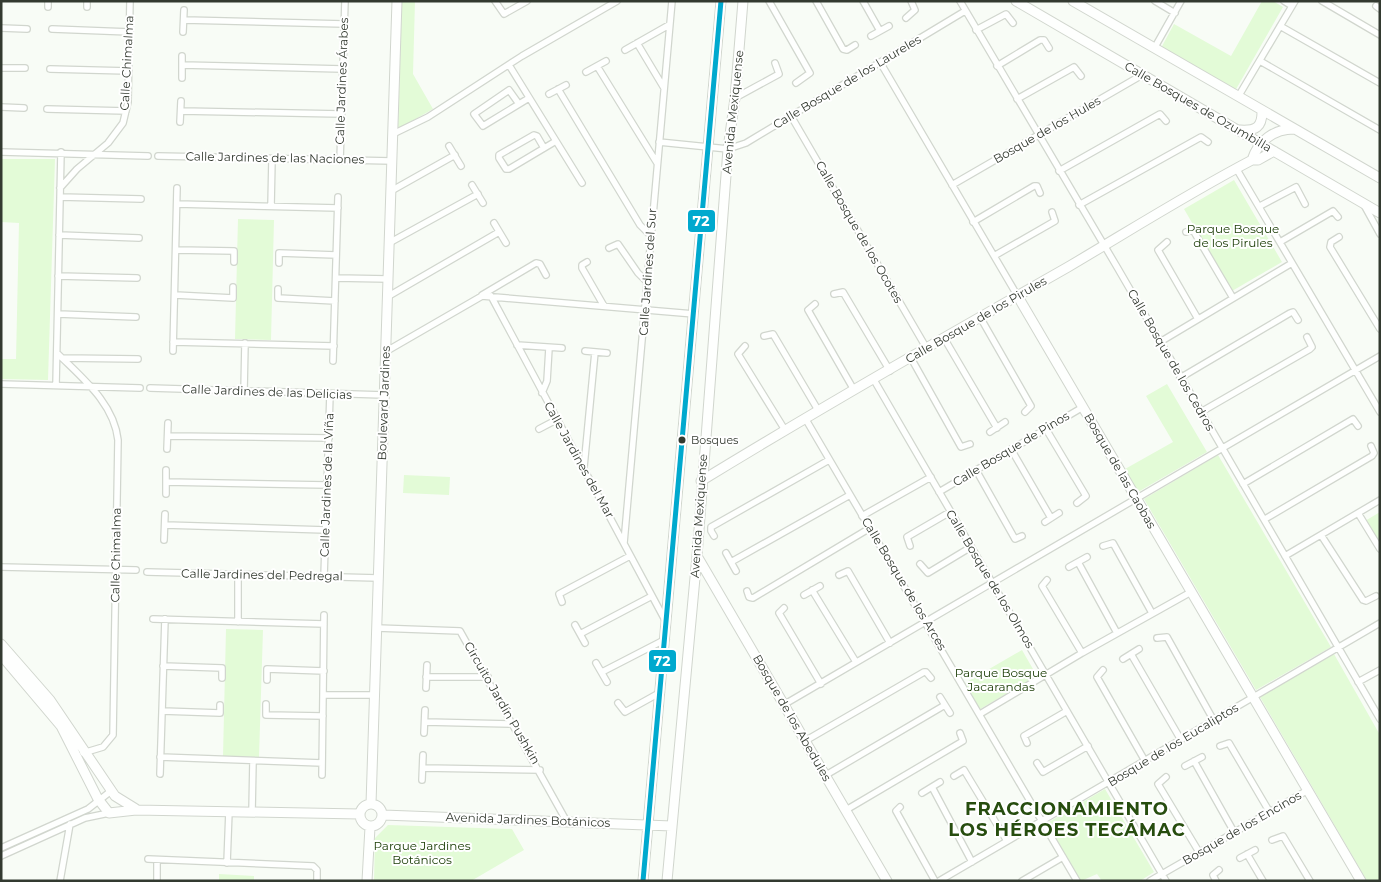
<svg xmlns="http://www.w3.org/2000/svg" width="1381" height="882" viewBox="0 0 1381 882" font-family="Montserrat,sans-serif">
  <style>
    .green { fill: #e3fbd7 }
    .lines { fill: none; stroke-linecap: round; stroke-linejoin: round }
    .street-casing { stroke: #d1d6ce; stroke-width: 8 }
    .secondary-casing { stroke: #d1d6ce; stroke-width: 11 }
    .street { stroke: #fefffe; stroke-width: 5.5 }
    .secondary { stroke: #fefffe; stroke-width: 9 }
    .bus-1-casing { stroke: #fff; stroke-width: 9 }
    .bus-1 { stroke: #00a9ce; stroke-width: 5 }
    .bus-dot { fill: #333a30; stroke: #fff; stroke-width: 2 }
    .labels { text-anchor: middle; stroke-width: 4; stroke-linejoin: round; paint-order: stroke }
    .bus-label { font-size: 11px; fill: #333a30; stroke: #fff; text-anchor: start }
    .street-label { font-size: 12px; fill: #333a30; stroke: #fff }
    .park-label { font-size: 12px; fill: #163900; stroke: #fff }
    .district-label { font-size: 18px; font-weight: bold; letter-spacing: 1px; fill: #274d0f; stroke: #fff }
    .line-badge { stroke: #fff; stroke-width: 2 }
    .badge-label { font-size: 14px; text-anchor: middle; font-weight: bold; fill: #fff }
  </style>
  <rect width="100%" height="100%" fill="#f8fcf6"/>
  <!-- green -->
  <path class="green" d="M402 1H415L413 74 433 109 398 129Z
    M1262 1H1273L1283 7 1235 91 1161 48 1174 24 1231 56Z
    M1 159H55L48 380 1 379V359H16L19 223 1 222Z
    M1234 180 1282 262 1232 291 1184 209Z
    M238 219 274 220 271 340 235 339Z
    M1167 384 1207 452 1138 492 1125 469 1173 442 1146 396Z
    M1218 455 1331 647 1256 690 1144 499Z
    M404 475 450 477 449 495 403 493Z
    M1380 512V545L1365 521Z
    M226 629 263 630 259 757 223 756Z
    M1022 650 1037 676 980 709 965 683Z
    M1334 654 1380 735V881H1367L1260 697Z
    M1105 789 1154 872 1140 881H1102L1097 874 1081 881 1047 823Z
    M388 825 512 829 524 850 471 881H374L375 838Z
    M219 874 254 876V881H219Z"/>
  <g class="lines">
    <!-- street casing -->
    <g class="street-casing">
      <path id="street" d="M495 1 504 14 527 1
        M769 1 810 73 796 83
        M816 1 843 49 847 50 855 45
        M863 1 880 31
        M960 1 1117 267 1380 719
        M1155 1 1175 13
        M1284 1 1292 6
        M1322 1 1380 35
        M1376 6 1380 9
        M48 7V1
        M87 7V1
        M906 18 915 10 911 1
        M184 20 344 24
        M1280 26 1380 83
        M1 28 27 29
        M52 29 130 32
        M976 30 1006 14 1013 23
        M183 32 184 10
        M871 36 889 26
        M637 43 664 88
        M1155 47 1181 1
        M625 50 669 25
        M1260 61 1380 130
        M880 62 1017 295
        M182 65 342 69
        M509 65 582 183
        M597 66 657 163
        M997 66 1040 40H1044L1049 48
        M1 68H25
        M50 69 129 71
        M586 72 606 61
        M182 78V56
        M558 89 640 225 650 235
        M549 94 566 85
        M1238 97 1295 1
        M735 98 779 74 775 63
        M1017 99 1074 67 1081 76
        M519 104 509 90 474 114 483 126 529 98
        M1 107 24 108
        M47 109 126 111
        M181 111 341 114
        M791 116 927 349
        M180 122 181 101
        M393 134 428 117 522 56 617 1
        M659 142 728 149 746 143 965 11
        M449 146 461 166
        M544 148 537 136 534 135 499 155V158L506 169H509L556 141
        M1 152 148 156
        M158 156 392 161
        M340 161 345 1
        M1236 168 1380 412
        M1059 171 1160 114 1166 121
        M472 185 483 203
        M952 185 1142 75
        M60 188 77 169 108 143 123 123 128 102 130 1
        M391 191 455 155
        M60 197 141 199
        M177 204 338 208
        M1079 205 1201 137 1208 142
        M1364 205 1380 234
        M271 206 272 159
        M1260 206 1296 187 1305 204
        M973 222 1034 186H1037L1040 193
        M494 223 506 243
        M1186 232 1193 230 1233 298
        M59 235 139 238
        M1339 237 1331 242 1330 247 1380 329
        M1167 242 1158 250 1198 319
        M1280 242 1333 211 1338 217
        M389 243 478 194
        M609 248 618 244 638 273 647 282
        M176 250 234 251V262
        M994 256 1055 221 1052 212
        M587 262 582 265V268L604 306
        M279 263V253L336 255
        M58 276 137 278
        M336 278 388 279
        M278 289V298L335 301
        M834 294 843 292 890 371
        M175 295 233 298V287
        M482 295 536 263 540 264 546 275
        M491 296 665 620
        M387 297 499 232
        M815 304 808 310 854 390
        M58 314 136 317
        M980 317 1031 406 1025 412
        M764 336 773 334 818 410
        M944 338 997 428
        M173 342 334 346
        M1160 342 1292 263
        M517 345 562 348
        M745 346 738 354 785 430
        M173 351 177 188
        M585 351 607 353
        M385 352 482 296 694 314
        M57 353C82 378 114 403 118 440L113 735 103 747 83 753
        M62 358 138 359
        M911 358 961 447 970 444
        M333 361 338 197
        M1180 378 1290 313 1293 312 1298 320
        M874 380 1166 881
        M1 384 140 388
        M56 385 61 152
        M150 388 384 395
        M244 391 245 343
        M542 393 547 381 549 348
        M1201 412 1310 349 1312 347 1307 337
        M805 418 1077 881
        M539 429 558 419
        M1046 429 1086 496 1077 503
        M990 432 1005 422
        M168 436 329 438
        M167 449 168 423
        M1011 449 1051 518
        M584 467 595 352
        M976 470 1015 539 1022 536
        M166 482 327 485
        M1243 484 1353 419 1358 426
        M939 492 1083 407
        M166 494V470
        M1358 513 1380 549
        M862 516 931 477
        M1265 519 1372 456 1374 453 1371 446
        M1045 522 1059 513
        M165 525 326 530
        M1321 535 1363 600 1366 601 1376 596
        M714 536 711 531V527L829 460
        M164 540 165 514
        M624 543 672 1
        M910 546 907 537 950 512
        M1103 546 1113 543 1152 613
        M726 553 736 571
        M1285 556 1380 500
        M731 562 850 495
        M1078 562 1117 633
        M920 564 928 573 971 547
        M1 567 136 570
        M1069 567 1087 557
        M147 572 378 578
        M238 575V622
        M839 575 848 571 890 643
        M324 577 330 394
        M1047 580 1042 586 1082 653
        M812 590 856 662
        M747 591 749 597 753 598 870 528
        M804 595 820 586
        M562 602 559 594 630 556
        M784 608 779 613 821 684
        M153 619 324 624
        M575 625 585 643
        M377 628 460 631 567 822
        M580 634 652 596
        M1157 638 1167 637 1214 721
        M1131 654 1181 740
        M1123 659 1139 649
        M596 663 607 682
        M163 666 222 668V678
        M1103 670 1097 677 1145 761
        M602 672 666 639
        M426 677H488
        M267 680V669L324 671
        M1358 682 1380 670
        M426 688 427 665
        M324 695H374
        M940 697 950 713
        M618 703 625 712 661 692
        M266 704V715L323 716
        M785 704 1380 356
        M162 711 220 713V705
        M980 714 1082 653 1191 592
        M425 722 514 724
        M424 733 425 710
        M805 741 924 672H926L931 678
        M1027 743 1024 736 1067 711
        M1220 746 1229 743 1269 811
        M160 757 322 763
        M1194 761 1234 832
        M1037 763 1043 772 1088 746
        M1185 766 1202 757
        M423 768 540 770
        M160 774 165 619
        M322 775 324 615
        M826 775 945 705
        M954 776 964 770 1007 841
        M1166 777 1158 784 1199 852
        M422 780 423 755
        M932 787 972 862
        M922 793 940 782
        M900 807 896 811 935 881
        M846 810 963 741 960 733
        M252 812 253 761
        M1272 840 1283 836 1310 881
        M1 848 88 809 111 791
        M1247 854 1263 881
        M1 856 85 818 109 813
        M1240 858 1255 850
        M148 859 313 866 317 870V881
        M227 863 229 811
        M60 881 70 824
        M157 881V860
        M939 881 1380 623
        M1022 881 1063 857
        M1150 881 1308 790
        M1216 881 1213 875 1219 870"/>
    </g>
    <!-- secondary casing -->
    <g class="secondary-casing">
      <path id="secondary" d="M1016 1 1380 213
        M1073 1 1380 178
        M1240 130C1256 131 1262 127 1262 112
        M1252 160C1258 141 1274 129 1294 129
        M1017 295 1361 881
        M701 481C822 407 945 337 1068 267 1129 231 1189 193 1252 160H1258L1274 151
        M697 556 887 881
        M1 644 50 700 115 796 136 809
        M1 655 61 726 98 799 109 813 136 810 360 814
        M360 815a11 11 0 1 1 22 0a11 11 0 1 1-22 0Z
        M371 804 397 1
        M383 815 672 826
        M367 881 370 827
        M643 881 721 1
        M667 881 697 556 728 149 735 98 743 1"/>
    </g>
    <!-- street -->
    <use href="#street" class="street"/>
    <!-- secondary -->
    <use href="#secondary" class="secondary"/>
    <!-- bus-1 casing -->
    <g class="bus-1-casing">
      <path id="bus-1" d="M643 881 721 1"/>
    </g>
    <!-- bus-1 -->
    <use href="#bus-1" class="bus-1"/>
  </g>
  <!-- markers -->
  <circle class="bus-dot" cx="682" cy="440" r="4.5"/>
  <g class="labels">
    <!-- bus labels -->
    <g class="bus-label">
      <text x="691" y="444">Bosques</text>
    </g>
    <!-- street labels -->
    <g class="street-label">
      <text transform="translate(127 63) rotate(-87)" y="4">Calle Chimalma</text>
      <text transform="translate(342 81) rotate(-88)" y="4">Calle Jardines Árabes</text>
      <text transform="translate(847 82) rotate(-31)" y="4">Calle Bosque de los Laureles</text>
      <text transform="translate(1198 107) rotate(30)" y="4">Calle Bosques de Ozumbilla</text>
      <text transform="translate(733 112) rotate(-84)" y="4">Avenida Mexiquense</text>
      <text transform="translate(1047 130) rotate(-30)" y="4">Bosque de los Hules</text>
      <text transform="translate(275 158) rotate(1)" y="4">Calle Jardines de las Naciones</text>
      <text transform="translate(859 232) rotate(60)" y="4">Calle Bosque de los Ocotes</text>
      <text transform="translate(648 272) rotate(-86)" y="4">Calle Jardines del Sur</text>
      <text transform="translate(976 320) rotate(-30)" y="4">Calle Bosque de los Pirules</text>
      <text transform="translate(1171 360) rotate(60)" y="4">Calle Bosque de los Cedros</text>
      <text transform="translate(267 392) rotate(2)" y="4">Calle Jardines de las Delicias</text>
      <text transform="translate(384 403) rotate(-88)" y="4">Boulevard Jardines</text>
      <text transform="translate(1011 449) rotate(-31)" y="4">Calle Bosque de Pinos</text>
      <text transform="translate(579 460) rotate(61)" y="4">Calle Jardines del Mar</text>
      <text transform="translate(1120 471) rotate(60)" y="4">Bosque de las Caobas</text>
      <text transform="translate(327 485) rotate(-88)" y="4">Calle Jardines de la Viña</text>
      <text transform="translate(699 516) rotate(-86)" y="4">Avenida Mexiquense</text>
      <text transform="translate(116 555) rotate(-89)" y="4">Calle Chimalma</text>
      <text transform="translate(262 575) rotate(1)" y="4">Calle Jardines del Pedregal</text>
      <text transform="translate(990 579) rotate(59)" y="4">Calle Bosque de los Olmos</text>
      <text transform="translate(904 584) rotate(59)" y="4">Calle Bosque de los Arces</text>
      <text transform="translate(502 703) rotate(60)" y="4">Circuito Jardín Pushkin</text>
      <text transform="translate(792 718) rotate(60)" y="4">Bosque de los Abedules</text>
      <text transform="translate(1173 745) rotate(-31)" y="4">Bosque de los Eucaliptos</text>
      <text transform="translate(528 820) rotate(2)" y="4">Avenida Jardines Botánicos</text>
      <text transform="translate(1242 828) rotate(-30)" y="4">Bosque de los Encinos</text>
    </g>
    <!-- park labels -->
    <g class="park-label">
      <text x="1233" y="233">Parque Bosque<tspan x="1233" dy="14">de los Pirules</tspan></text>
      <text x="1001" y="677">Parque Bosque<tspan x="1001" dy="14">Jacarandas</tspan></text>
      <text x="422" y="850">Parque Jardines<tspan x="422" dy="14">Botánicos</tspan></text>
    </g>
    <!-- district labels -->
    <g class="district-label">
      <text x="1067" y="815">FRACCIONAMIENTO<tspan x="1067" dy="21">LOS HÉROES TECÁMAC</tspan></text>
    </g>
  </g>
  <g class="line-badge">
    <rect x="687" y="209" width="29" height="24" rx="5" fill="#00a9ce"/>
    <rect x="648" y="649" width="29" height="24" rx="5" fill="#00a9ce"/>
  </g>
  <g class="badge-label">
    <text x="701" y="226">72</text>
    <text x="662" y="666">72</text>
  </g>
  <!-- border -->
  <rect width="1381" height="882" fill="none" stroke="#333a30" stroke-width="5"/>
</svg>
